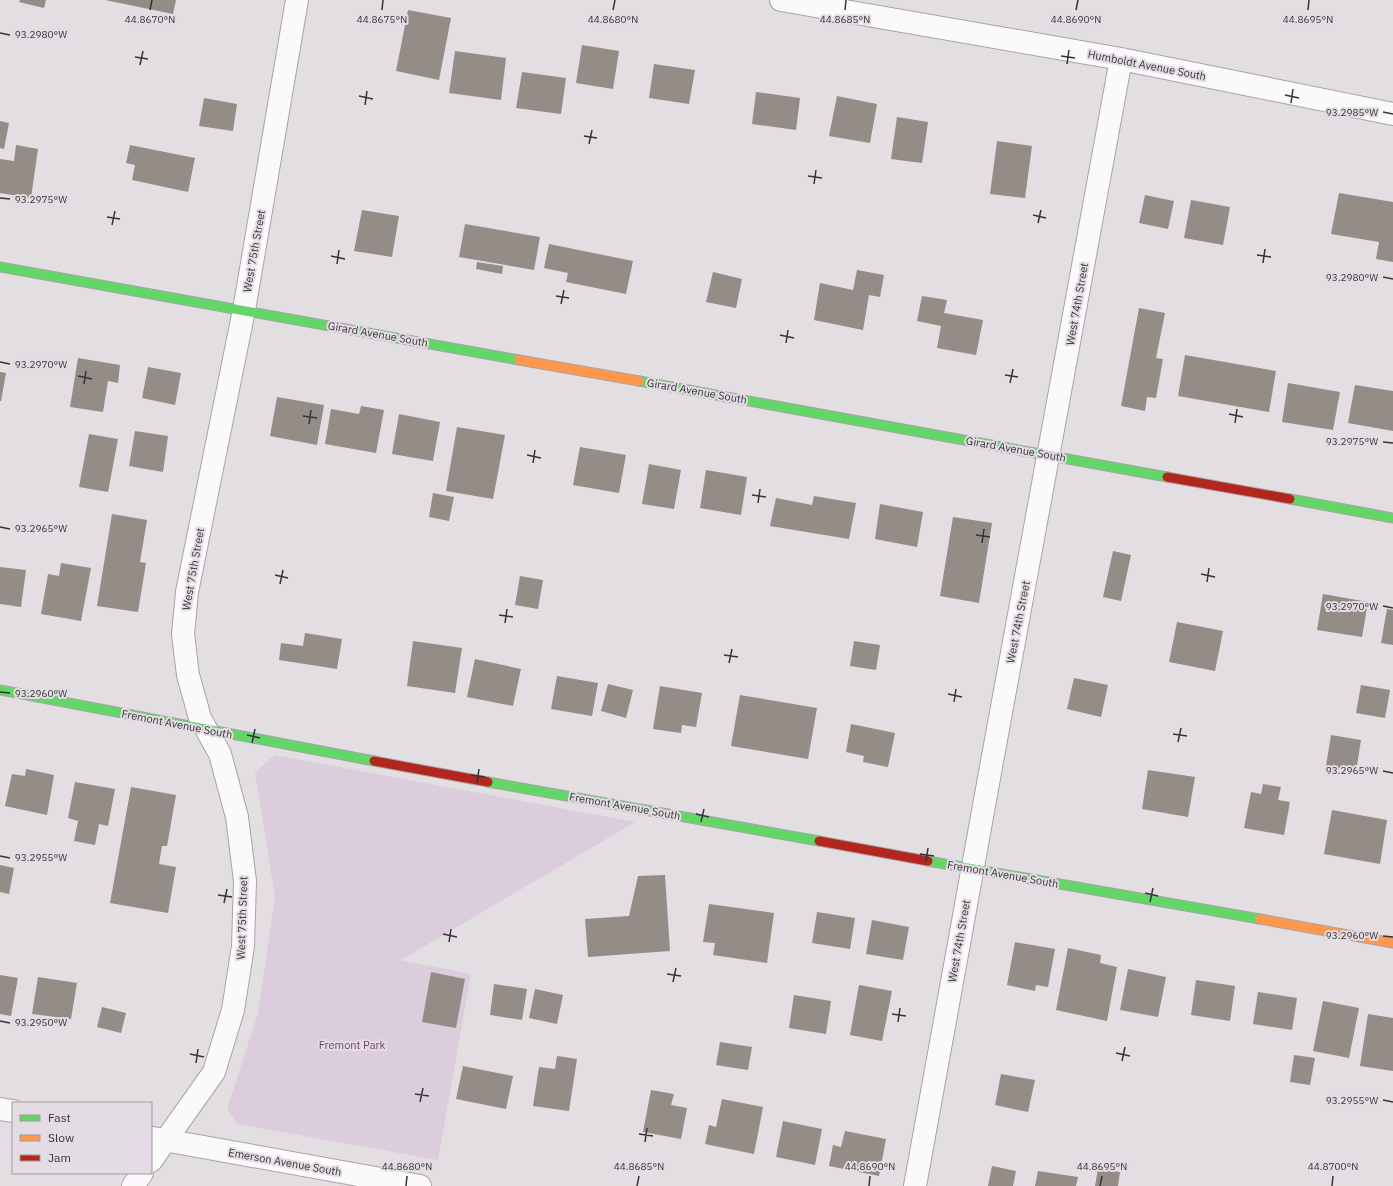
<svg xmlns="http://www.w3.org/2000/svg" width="1393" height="1186" viewBox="0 0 1393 1186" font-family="'IBM Plex Sans',sans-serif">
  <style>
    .green { fill: #dccddc }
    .building { fill: #948c86 }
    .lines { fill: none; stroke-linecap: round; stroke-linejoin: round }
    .street-casing { stroke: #a7a4a7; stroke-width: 24 }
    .fast-casing { stroke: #a7a4a7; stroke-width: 11 }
    .slow-casing { stroke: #a7a4a7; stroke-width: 11 }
    .jam-casing { stroke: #a7a4a7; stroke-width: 11 }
    .street { stroke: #fbfafb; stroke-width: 22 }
    .fast { stroke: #63d668; stroke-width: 9 }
    .slow { stroke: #ff974d; stroke-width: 9 }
    .jam { stroke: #b3261e; stroke-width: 9 }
    .ticks { fill: none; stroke: #373437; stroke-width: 1.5 }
    .labels { text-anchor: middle; stroke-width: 4; stroke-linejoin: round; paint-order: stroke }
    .street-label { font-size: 11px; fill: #373437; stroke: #e4dce4 }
    .park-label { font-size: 11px; fill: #724073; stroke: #e4dce4 }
    .ticks-label { font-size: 10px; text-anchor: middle; fill: #373437; stroke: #e4dce4; stroke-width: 4; stroke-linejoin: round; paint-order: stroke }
  </style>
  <rect width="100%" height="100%" fill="#e2dee2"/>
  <!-- green -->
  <path class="green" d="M275 755 635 822 401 960 471 974 438 1160 237 1124 227 1109 258 1013 275 898 255 772Z"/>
  <!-- building -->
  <path class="building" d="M20 0H46L44 8 19 2Z
    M105 0H176L173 14Z
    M408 10 451 18 439 80 396 71Z
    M582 45 619 51 613 89 576 83Z
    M455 51 506 58 501 100 449 93Z
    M654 64 695 70 689 104 649 98Z
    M522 72 566 78 561 114 516 108Z
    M756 92 800 98 796 130 752 124Z
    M837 96 877 104 870 143 829 136Z
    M204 98 237 104 233 131 199 126Z
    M897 117 928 122 922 163 891 159Z
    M0 121 9 123 4 149 0 148Z
    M997 141 1032 146 1025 198 990 194Z
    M16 145 38 149 31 198 0 193V159L14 161Z
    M130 145 195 158 188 192 132 180 135 165 126 163Z
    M1339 193 1393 202V262L1376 259 1379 242 1331 234Z
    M1145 195 1174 201 1168 229 1139 223Z
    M1191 200 1230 207 1223 245 1184 238Z
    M362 210 399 216 392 257 354 251Z
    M465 224 540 237 534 270 459 257Z
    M549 244 633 261 626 294 566 282 568 273 544 268Z
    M477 262 503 266 502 274 476 269Z
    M857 270 884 275 880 297 869 295 863 330 814 320 820 283 853 290Z
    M713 272 742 279 736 308 706 302Z
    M922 296 947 300 944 313 983 320 976 355 937 348 941 326 917 321Z
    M1139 308 1165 313 1156 358 1163 359 1156 398 1147 397 1145 411 1121 406Z
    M1185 355 1276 371 1269 412 1178 396Z
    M78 358 120 365 118 383 108 381 103 412 70 407Z
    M148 367 181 373 175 405 142 398Z
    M0 372 6 373 1 401H0Z
    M1288 383 1340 392 1333 430 1282 422Z
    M1355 385 1393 391V431L1348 423Z
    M277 397 324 405 317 445 270 436Z
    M361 406 384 410 376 453 325 444 331 409 359 414Z
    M399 414 440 422 433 461 392 454Z
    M457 427 505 435 493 499 446 491Z
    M135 431 168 436 163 472 129 466Z
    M89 434 118 439 108 492 79 487Z
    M580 447 626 455 619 493 573 485Z
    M649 464 681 470 674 509 642 504Z
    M706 470 747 477 741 515 700 508Z
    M433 493 454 497 449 521 429 517Z
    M814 496 856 503 849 539 770 526 776 498 812 505Z
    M880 504 923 512 917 547 875 539Z
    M112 514 147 520 140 562 146 563 138 612 97 606Z
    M953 517 992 523 979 603 940 596Z
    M1113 551 1131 555 1121 601 1103 597Z
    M61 563 91 568 81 621 41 614 48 574 59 576Z
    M0 567 26 570 21 607 0 604Z
    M520 576 543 580 538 609 515 605Z
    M1323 594 1368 602 1362 637 1317 630Z
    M1387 609 1393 610V645L1381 643Z
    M1177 622 1223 631 1215 671 1169 662Z
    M305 633 342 639 337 669 279 660 281 643 303 646Z
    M413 641 462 648 455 693 407 686Z
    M854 641 880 645 876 670 850 666Z
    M475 659 521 669 513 706 467 697Z
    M557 676 598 683 592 716 551 709Z
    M1074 678 1108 685 1101 717 1067 709Z
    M608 684 633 690 626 718 601 711Z
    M1361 685 1390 690 1385 718 1356 713Z
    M660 686 702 693 696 727 682 725 681 733 653 729Z
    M740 695 817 708 808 759 731 746Z
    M851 724 895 733 888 767 863 762 864 756 846 752Z
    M1331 735 1361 740 1356 772 1326 766Z
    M26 769 54 775 47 815 5 806 12 774 25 776Z
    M1148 770 1195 777 1188 817 1142 809Z
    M75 782 115 789 108 826 99 824 95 845 74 841 78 821 68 818Z
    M1263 784 1281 787 1278 800 1290 802 1284 835 1244 828 1251 792 1261 794Z
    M131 787 176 795 167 846H162L159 864 176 867 168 913 110 903Z
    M1332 810 1387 820 1380 864 1324 854Z
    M0 865 14 868 9 894 0 892Z
    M665 875 670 951 588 957 585 919 629 916 638 876Z
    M709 904 774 913 767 963 713 955 715 943 703 942Z
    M817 912 855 918 850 949 812 943Z
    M872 920 909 927 903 960 866 954Z
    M1015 942 1055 949 1048 987 1036 985 1035 991 1007 985Z
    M1068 948 1101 955 1100 963 1117 967 1107 1021 1056 1010Z
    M1128 969 1166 977 1158 1017 1120 1010Z
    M431 972 465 979 456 1028 422 1022Z
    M0 975 18 978 11 1016 0 1014Z
    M38 977 77 983 71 1019 32 1014Z
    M1196 980 1235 986 1230 1021 1191 1015Z
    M494 984 527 989 522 1020 490 1015Z
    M859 985 892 991 882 1041 850 1035Z
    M535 989 563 995 557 1024 529 1018Z
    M1258 992 1297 998 1292 1030 1253 1024Z
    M794 995 831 1001 826 1034 789 1028Z
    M1323 1001 1359 1008 1349 1058 1313 1051Z
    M102 1007 126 1013 121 1033 97 1027Z
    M1368 1014 1393 1018V1071L1360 1066Z
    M720 1042 752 1047 748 1070 716 1065Z
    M1294 1055 1315 1058 1310 1085 1290 1082Z
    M557 1056 577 1059 569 1111 533 1106 539 1067 555 1069Z
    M463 1066 513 1076 506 1109 456 1099Z
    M1001 1074 1035 1080 1028 1112 995 1105Z
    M651 1090 674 1094 671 1105 687 1108 681 1139 643 1132Z
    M722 1099 763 1107 754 1154 705 1144 709 1125 716 1127Z
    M783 1121 822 1129 815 1165 776 1157Z
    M845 1131 886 1139 879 1176 829 1166 833 1145 841 1147Z
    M992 1166 1016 1171 1013 1186H988Z
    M1098 1169 1120 1172 1118 1186H1095Z
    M1038 1171 1078 1177 1076 1186H1035Z"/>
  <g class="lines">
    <!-- street casing -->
    <g class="street-casing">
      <path id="street" d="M781 0 1121 59 1393 114
        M0 1109 13 1111
        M153 1138 420 1186
        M151 1161 214 1072 233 1010 243 946 245 881 237 817 220 754 200 718 188 675 183 634 187 592 244 310 297 0
        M133 1186 142 1173
        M915 1186C982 810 1053 435 1121 59"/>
    </g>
    <!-- fast casing -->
    <g class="fast-casing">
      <path id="fast" d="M0 267 519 360
        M639 381 1167 477
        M1290 499 1393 518
        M0 690 374 761
        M488 782 819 841
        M928 861 1260 919"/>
    </g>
    <!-- slow casing -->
    <g class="slow-casing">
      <path id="slow" d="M519 360 639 381
        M1260 919 1393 943"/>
    </g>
    <!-- jam casing -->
    <g class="jam-casing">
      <path id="jam" d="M1167 477 1290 499
        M374 761 488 782
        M819 841 928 861"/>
    </g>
    <!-- street -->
    <use href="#street" class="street"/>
    <!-- fast -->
    <use href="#fast" class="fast"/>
    <!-- slow -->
    <use href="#slow" class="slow"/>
    <!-- jam -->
    <use href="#jam" class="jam"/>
  </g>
  <!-- ticks -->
  <path class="ticks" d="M150 10 152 0M382 10 383 0M613 10 615 0M845 10 846 0M1076 10 1078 0M1308 10 1309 0M0 33 10 35M1061 56 1075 58M135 57 148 59M1067 64 1069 50M140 65 143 51M1285 95 1299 98M359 96 373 99M1291 103 1293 89M365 105 367 91M1383 112 1393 114M584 136 597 138M589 144 592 130M808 176 822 178M814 184 816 170M0 198 10 199M1033 215 1046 218M107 217 120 219M1038 223 1041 210M112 225 115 211M1257 255 1271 257M331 256 345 259M1263 263 1265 249M337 264 339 250M1383 277 1393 279M556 296 569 298M561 304 564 290M780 335 794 338M786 343 788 330M0 362 10 364M1005 375 1018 377M78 376 92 379M1010 383 1013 369M84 384 86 371M1229 414 1243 417M303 416 317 418M1235 423 1237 409M309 424 311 410M1383 442 1393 443M527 455 541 458M533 463 535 450M752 495 766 497M758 503 760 489M0 527 10 529M976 535 990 537M982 543 984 529M1201 574 1215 577M275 575 288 578M1207 582 1209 568M280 584 283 570M1383 606 1393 608M499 615 513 617M505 623 507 609M724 655 738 657M729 663 732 649M0 692 10 693M948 694 962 697M954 702 956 689M1173 734 1187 736M247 735 260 738M1178 742 1181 728M252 743 255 729M1383 771 1393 773M471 775 485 777M477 783 479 769M696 814 709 817M701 822 704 809M920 854 934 856M0 856 10 858M926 862 928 848M1145 893 1158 896M218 895 232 897M1150 902 1153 888M224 903 227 889M443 934 457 937M1383 936 1393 937M449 942 451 929M667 974 681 976M673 982 676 968M892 1014 906 1016M0 1021 10 1023M898 1022 900 1008M1116 1053 1130 1056M190 1054 204 1057M1122 1061 1125 1047M196 1063 198 1049M415 1094 429 1096M1383 1100 1393 1102M420 1102 423 1088M639 1134 653 1136M645 1142 647 1128M406 1186 407 1176M637 1186 639 1176M869 1186 870 1176M1100 1186 1102 1176M1332 1186 1333 1176"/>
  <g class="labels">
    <!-- street labels -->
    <g class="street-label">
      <text transform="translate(1147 65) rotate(11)" y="4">Humboldt Avenue South</text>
      <text transform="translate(254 251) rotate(-80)" y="4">West 75th Street</text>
      <text transform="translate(1077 304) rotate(-80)" y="4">West 74th Street</text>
      <text transform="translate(378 334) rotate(10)" y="4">Girard Avenue South</text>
      <text transform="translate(697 391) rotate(10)" y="4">Girard Avenue South</text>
      <text transform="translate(1016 449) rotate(10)" y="4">Girard Avenue South</text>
      <text transform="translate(193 569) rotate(-80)" y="4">West 75th Street</text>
      <text transform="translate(1018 622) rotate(-79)" y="4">West 74th Street</text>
      <text transform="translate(177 724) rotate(11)" y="4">Fremont Avenue South</text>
      <text transform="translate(625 806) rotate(10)" y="4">Fremont Avenue South</text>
      <text transform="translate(1003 874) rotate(10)" y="4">Fremont Avenue South</text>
      <text transform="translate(242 918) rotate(-88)" y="4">West 75th Street</text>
      <text transform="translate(959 941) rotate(-80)" y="4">West 74th Street</text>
      <text transform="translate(285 1162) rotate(10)" y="4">Emerson Avenue South</text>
    </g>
    <!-- park labels -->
    <g class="park-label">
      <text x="352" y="1049">Fremont Park</text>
    </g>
  </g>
  <g class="ticks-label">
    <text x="150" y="23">44.8670°N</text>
    <text x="382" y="23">44.8675°N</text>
    <text x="613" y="23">44.8680°N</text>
    <text x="845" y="23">44.8685°N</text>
    <text x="1076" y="23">44.8690°N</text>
    <text x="1308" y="23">44.8695°N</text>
    <text x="41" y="38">93.2980°W</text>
    <text x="1352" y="116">93.2985°W</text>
    <text x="41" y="203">93.2975°W</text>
    <text x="1352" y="281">93.2980°W</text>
    <text x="41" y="368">93.2970°W</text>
    <text x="1352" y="445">93.2975°W</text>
    <text x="41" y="532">93.2965°W</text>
    <text x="1352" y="610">93.2970°W</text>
    <text x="41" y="697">93.2960°W</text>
    <text x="1352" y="774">93.2965°W</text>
    <text x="41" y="861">93.2955°W</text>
    <text x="1352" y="939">93.2960°W</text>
    <text x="41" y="1026">93.2950°W</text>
    <text x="1352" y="1104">93.2955°W</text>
    <text x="407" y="1170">44.8680°N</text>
    <text x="639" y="1170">44.8685°N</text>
    <text x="870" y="1170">44.8690°N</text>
    <text x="1102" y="1170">44.8695°N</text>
    <text x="1333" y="1170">44.8700°N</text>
  </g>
  <!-- legend -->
  <rect x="12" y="1102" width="140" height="72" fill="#e4dce4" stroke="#9f999f"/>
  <rect x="20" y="1115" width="20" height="6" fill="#63d668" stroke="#9f999f"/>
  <text x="48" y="1122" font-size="12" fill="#373437">Fast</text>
  <rect x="20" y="1135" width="20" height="6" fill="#ff974d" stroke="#9f999f"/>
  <text x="48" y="1142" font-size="12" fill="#373437">Slow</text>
  <rect x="20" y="1155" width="20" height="6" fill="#b3261e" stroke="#9f999f"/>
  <text x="48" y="1162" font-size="12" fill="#373437">Jam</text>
</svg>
